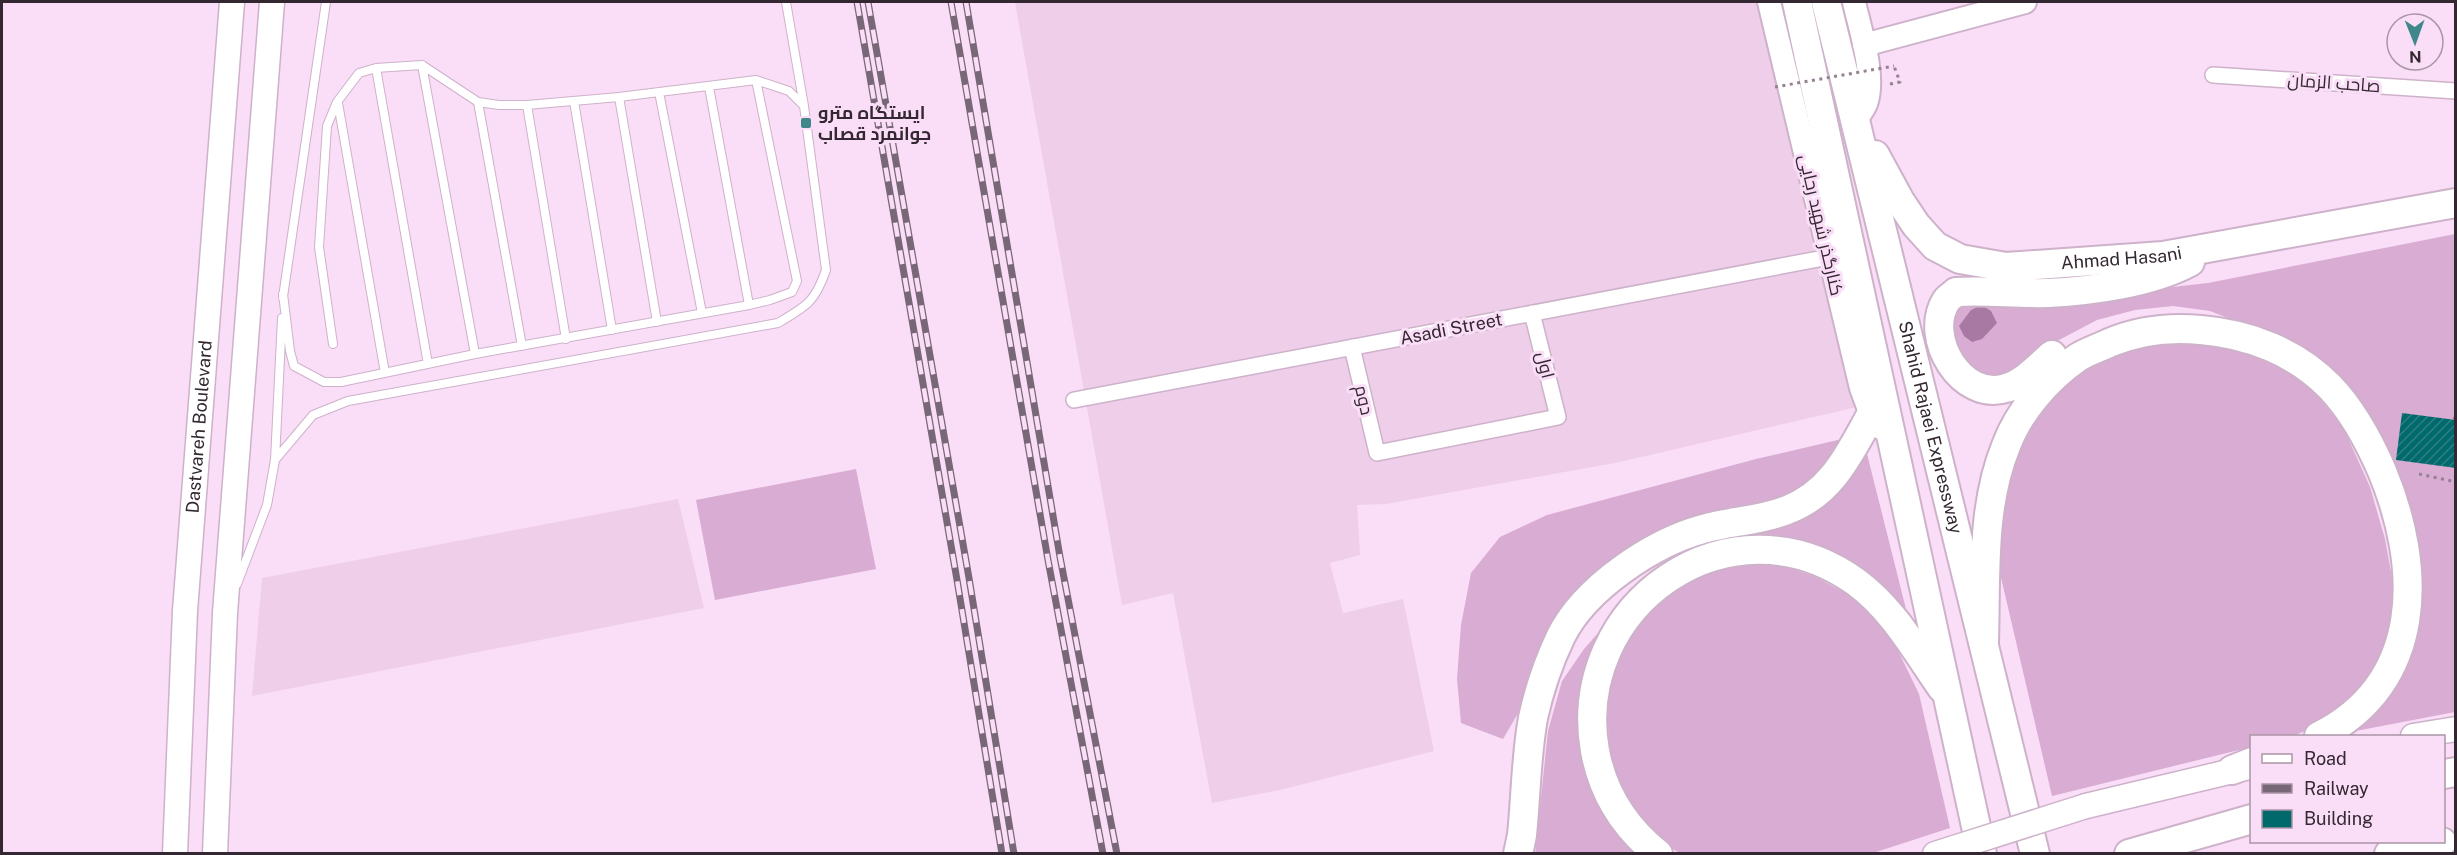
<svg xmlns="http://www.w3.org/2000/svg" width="2457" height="855" viewBox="0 0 2457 855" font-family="'Public Sans',Cairo,sans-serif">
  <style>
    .built { fill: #efceea }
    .grass { fill: #d8acd3 }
    .water { fill: #a87aa3 }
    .building { fill: url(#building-hatch) }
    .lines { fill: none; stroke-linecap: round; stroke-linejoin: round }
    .lane-casing { stroke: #cdb2ca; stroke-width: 10 }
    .street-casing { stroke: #cdb2ca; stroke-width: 18 }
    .secondary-casing { stroke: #cdb2ca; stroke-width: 26 }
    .primary-casing { stroke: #cdb2ca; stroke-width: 27 }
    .highway-casing { stroke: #cdb2ca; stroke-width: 32 }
    .path { stroke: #948191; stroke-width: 3; stroke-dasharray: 3 4.5; stroke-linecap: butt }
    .lane { stroke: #fff; stroke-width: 8 }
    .street { stroke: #fff; stroke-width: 15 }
    .secondary { stroke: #fff; stroke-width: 22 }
    .primary { stroke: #fff; stroke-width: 24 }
    .highway { stroke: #fff; stroke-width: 28 }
    .rail-casing { stroke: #786776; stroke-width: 7 }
    .rail { stroke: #faddf6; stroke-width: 4.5; stroke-dasharray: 14; stroke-linecap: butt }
    .primary-bridge-casing { stroke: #cdb2ca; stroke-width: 27; stroke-linecap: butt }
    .path-bridge { stroke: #948191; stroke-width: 3; stroke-dasharray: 3 4.5; stroke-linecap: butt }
    .primary-bridge { stroke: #fff; stroke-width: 24 }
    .poi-dot { fill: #3f8789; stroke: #faddf6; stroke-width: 2 }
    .labels { text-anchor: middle; stroke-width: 6; stroke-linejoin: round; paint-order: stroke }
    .street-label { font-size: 18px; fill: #332831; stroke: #faddf6 }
    .poi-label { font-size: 18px; font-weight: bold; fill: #332831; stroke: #faddf6; text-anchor: start }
  </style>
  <defs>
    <pattern id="building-hatch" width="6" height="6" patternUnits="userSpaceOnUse" patternTransform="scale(1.5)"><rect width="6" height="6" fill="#00696c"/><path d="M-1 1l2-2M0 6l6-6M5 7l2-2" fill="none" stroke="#307e81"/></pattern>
  </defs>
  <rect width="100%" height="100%" fill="#faddf6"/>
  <!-- built -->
  <path class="built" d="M1015 2H1763L1861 406 1620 462 1386 504 1357 505 1360 555 1330 563 1343 613 1403 599 1434 751 1280 790 1212 803 1173 593 1122 605Z
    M678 499 704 608 252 696 262 578Z"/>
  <!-- grass -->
  <path class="grass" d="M2455 234V712L2345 733 2409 650 2376 442 2238 322 2210 311 2173 306 2135 310 2097 320 2059 340 2013 373 1984 376 1972 369 1954 344V311L1962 303 2128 292 2208 283Z
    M2189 340 2262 355 2293 372 2318 397 2343 427 2370 487 2385 539 2394 589 2389 632 2369 679 2361 691 2314 727 2298 734 2291 736H2252L2251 747 2052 796 1996 556V529L2018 443 2053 395 2087 368 2114 354 2152 343Z
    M1863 438 1906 609 1868 577 1783 540 1733 537 1787 523Z
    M1842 439 1829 467 1804 491 1639 546 1527 698 1503 739 1461 723 1457 679 1461 625 1471 573 1500 537 1547 515 1756 459Z
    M856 469 876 569 715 600 696 500Z
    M1755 562 1787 567 1816 577 1845 593 1870 610 1888 630 1919 694 1950 828 1873 853H1679L1651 834 1622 792 1609 749 1607 694 1611 672 1638 621 1665 595 1701 573Z
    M1599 632 1585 676 1582 708 1643 853 1535 854 1548 731 1562 681 1584 649Z"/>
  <!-- water -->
  <path class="water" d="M1982 305 1991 311 1997 323 1982 339 1972 342 1964 336 1959 326 1971 310Z"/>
  <!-- building -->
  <path class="building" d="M2402 413 2456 420V468L2396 460Z"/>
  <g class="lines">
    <!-- lane casing -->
    <g class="lane-casing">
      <path id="lane" d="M422 65 475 354
        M376 68 428 364
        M709 87 749 305
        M659 92 702 313
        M619 97 657 322
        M574 101 612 330
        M478 102 522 346
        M338 103 385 373
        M527 105 566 339
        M283 294 290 351 294 366 324 382H341L475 354 749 305 770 300 792 292 797 281 756 80
        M283 297 326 2
        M333 344 319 247 327 126 337 102 359 73 376 68 422 65 478 102 499 105H527L619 97 756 80 789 91 803 105
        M275 460 313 415 348 401 778 323C807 306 815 302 826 270L804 106 786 2
        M237 584 267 505 275 460 282 318"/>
    </g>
    <!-- street casing -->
    <g class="street-casing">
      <path id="street" d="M2213 75 2456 91
        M1352 347 1377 453 1558 417 1532 313
        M1074 400 1829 257"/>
    </g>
    <!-- secondary casing -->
    <g class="secondary-casing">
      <path id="secondary" d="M1769 2 1861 388 1871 415 1881 428
        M1854 2C1860 29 1876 77 1866 104 1864 109 1859 115 1856 120
        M1864 45 2025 2"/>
    </g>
    <!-- primary casing -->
    <g class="primary-casing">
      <g id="primary">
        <path d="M2413 736 2456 729"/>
        <path d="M2086 806 2249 767"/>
        <path id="s1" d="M175 854 185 611 232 2"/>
        <path d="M215 854 225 613 272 2"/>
        <path d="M1935 854 1957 847"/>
      </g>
    </g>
    <!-- highway casing -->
    <g class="highway-casing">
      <g id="highway">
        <path d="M1797 2 1982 854"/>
        <path id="s2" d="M1826 2 2035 854"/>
        <path id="s3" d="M1875 155 1900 201 1916 225 1935 246 1960 259 2006 267 2163 256 2456 203"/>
        <path d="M2052 355C2038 367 2024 383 2006 388 1962 402 1923 338 1946 301 1948 298 1953 295 1956 292 1987 290 2017 294 2048 293 2092 291 2151 283 2190 262"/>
        <path d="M1984 642C1986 578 1981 507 2006 446 2019 411 2047 379 2077 358 2086 352 2099 348 2109 343 2137 331 2170 327 2201 330 2249 334 2296 352 2330 387 2353 411 2369 441 2382 471 2422 567 2425 683 2319 736"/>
        <path d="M2232 770 2252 762"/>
        <path d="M2444 774 2456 772"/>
        <path d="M1518 854 1522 835C1526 796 1526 756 1533 718 1539 690 1549 661 1561 636 1585 588 1652 543 1703 529 1730 521 1760 521 1787 510 1832 493 1849 454 1871 415"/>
        <path d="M1658 854C1624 827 1603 794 1595 751 1569 604 1731 492 1856 582 1893 609 1916 651 1942 688"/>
        <path d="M2129 854 2252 819"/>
        <path d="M2389 854 2442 842"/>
      </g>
    </g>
    <!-- path -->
    <path class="path" d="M1890 84 1900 82 1894 66
      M2454 420 2456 412
      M2419 474 2456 482"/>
    <!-- lane -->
    <use href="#lane" class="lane"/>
    <!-- street -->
    <use href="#street" class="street"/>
    <!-- secondary -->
    <use href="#secondary" class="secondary"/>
    <!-- primary -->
    <use href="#primary" class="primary"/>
    <!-- highway -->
    <use href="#highway" class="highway"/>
    <!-- rail casing -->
    <g class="rail-casing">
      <path id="rail" d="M857 2 957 580 1002 854
        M868 2 969 578 1014 854
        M951 2 1048 560 1103 854
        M966 2 1060 557 1117 854"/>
    </g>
    <!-- rail -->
    <use href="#rail" class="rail"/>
    <!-- primary-bridge casing -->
    <g class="primary-bridge-casing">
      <path id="primary-bridge" d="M1957 847 2086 806"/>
    </g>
    <!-- path-bridge -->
    <path class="path-bridge" d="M1775 87 1894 66"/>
    <!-- primary-bridge -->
    <use href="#primary-bridge" class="primary-bridge"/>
  </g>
  <!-- markers -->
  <rect class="poi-dot" x="800" y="117" width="12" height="12" rx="3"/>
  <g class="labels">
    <!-- street labels -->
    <g class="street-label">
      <text transform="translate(2334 83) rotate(4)" y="6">صاحب الزمان</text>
      <text transform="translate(1821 225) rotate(77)" y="6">کنارگذر شهید رجایی</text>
      <text dy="6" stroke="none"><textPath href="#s3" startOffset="300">Ahmad Hasani</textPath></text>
      <text transform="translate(1451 329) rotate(-11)" y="6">Asadi Street</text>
      <text transform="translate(1545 365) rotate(76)" y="6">اول</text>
      <text transform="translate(1364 400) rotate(77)" y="6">دوم</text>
      <text dy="6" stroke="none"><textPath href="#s1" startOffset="428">Dastvareh Boulevard</textPath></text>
      <text dy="6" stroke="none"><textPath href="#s2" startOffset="438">Shahid Rajaei Expressway</textPath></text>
    </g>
    <!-- poi labels -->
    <g class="poi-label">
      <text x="818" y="119">ایستگاه مترو<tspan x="818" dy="21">جوانمرد قصاب</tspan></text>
    </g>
  </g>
  <!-- border -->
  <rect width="2457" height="855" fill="none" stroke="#332831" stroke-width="6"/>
  <!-- legend -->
  <rect x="2250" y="735" width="195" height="108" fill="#faddf6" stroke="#aa95a7" stroke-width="1.5"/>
  <rect x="2262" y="754" width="30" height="9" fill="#ffffff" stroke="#aa95a7" stroke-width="1.5"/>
  <text x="2304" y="765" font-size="18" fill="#332831">Road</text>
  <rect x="2262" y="784" width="30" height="9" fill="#786776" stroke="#aa95a7" stroke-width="1.5"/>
  <text x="2304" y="795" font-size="18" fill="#332831">Railway</text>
  <rect x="2262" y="810" width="30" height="18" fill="#00696c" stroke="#aa95a7" stroke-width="1.5"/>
  <text x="2304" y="825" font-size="18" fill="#332831">Building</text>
  <!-- north arrow -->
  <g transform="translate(2415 42) rotate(179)"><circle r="28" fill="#faddf6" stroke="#aa95a7" stroke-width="1.5"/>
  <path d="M0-4.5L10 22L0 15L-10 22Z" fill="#3f8789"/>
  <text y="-9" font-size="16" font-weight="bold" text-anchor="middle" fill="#332831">N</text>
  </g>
</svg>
